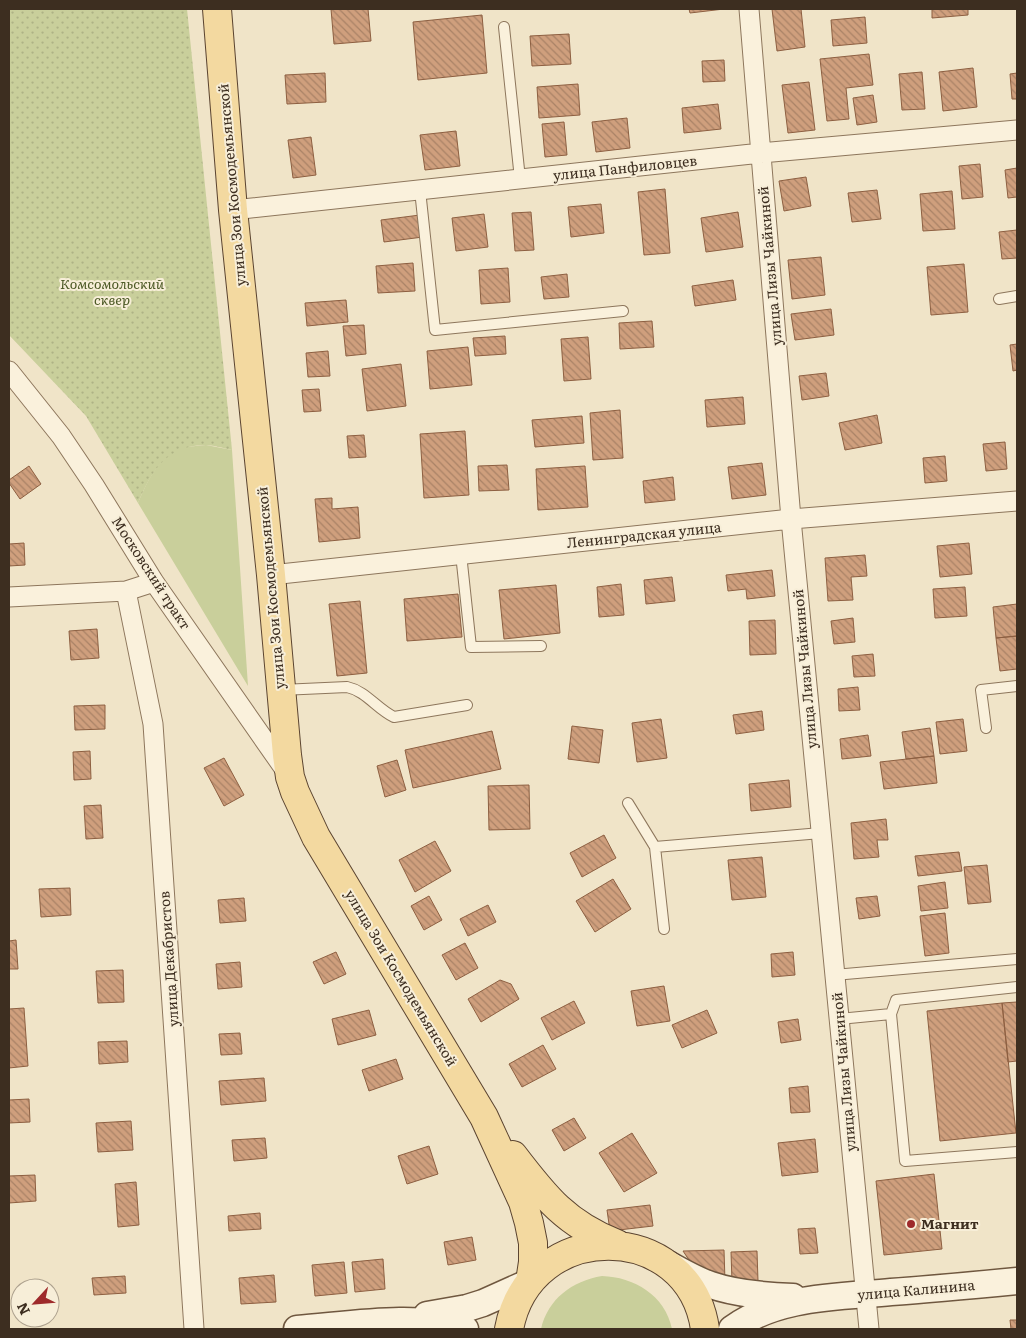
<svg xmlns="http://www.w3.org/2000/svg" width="1026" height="1338" viewBox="0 0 1026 1338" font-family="Literata,serif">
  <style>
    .grass { fill: #c9cf9b }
    .park { fill: url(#park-dots) }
    .building { fill: url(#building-back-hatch); stroke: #8d5f41 }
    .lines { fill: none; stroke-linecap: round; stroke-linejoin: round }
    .lane-casing { stroke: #8d765c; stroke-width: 12 }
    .street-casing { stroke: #8d765c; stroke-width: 21 }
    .secondary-casing { stroke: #6f573f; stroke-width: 29 }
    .primary-casing { stroke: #5b4430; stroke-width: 30 }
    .lane { stroke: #faf1dc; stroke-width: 10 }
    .street { stroke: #faf1dc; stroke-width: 19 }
    .secondary { stroke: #faf1dc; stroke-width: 26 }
    .primary { stroke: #f3d9a0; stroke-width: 28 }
    .poi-dot { fill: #9e2a2b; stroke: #f7eed8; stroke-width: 2 }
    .labels { text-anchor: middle; stroke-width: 4; stroke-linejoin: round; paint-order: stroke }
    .street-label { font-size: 14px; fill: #3d2e20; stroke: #f7eed8 }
    .park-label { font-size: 14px; font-style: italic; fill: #4d5a26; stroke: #f7eed8 }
    .poi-label { font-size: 14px; font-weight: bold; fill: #3d2e20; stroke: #f7eed8; text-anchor: start }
  </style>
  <defs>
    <pattern id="park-dots" width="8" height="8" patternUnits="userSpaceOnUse" patternTransform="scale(1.25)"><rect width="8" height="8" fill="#c9cf9b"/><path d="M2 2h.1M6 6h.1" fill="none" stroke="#aeb285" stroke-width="1.8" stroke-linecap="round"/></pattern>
    <pattern id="building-back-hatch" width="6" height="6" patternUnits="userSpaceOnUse" patternTransform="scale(1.25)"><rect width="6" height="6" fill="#cf9f7d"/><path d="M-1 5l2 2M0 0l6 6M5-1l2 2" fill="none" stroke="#a98266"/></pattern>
  </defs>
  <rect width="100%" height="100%" fill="#f0e4c8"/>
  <!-- grass -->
  <path class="grass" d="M206 445 232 450 248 686 138 503C147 482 158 457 182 448 189 446 198 446 206 445Z
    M602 1276C634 1277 665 1295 672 1329H541C548 1299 572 1281 602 1276Z"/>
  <!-- park -->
  <path class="park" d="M9 9H187L232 450C223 448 213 445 204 445 166 446 151 472 138 503L86 416 9 335Z"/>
  <!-- building -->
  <path class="building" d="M331 9H368L371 41 334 44Z
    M689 9H724L690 13Z
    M772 9H801L805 47 777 51Z
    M932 9H968V15L932 18Z
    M482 15 487 73 418 80 413 22Z
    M865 17 867 43 833 46 831 20Z
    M569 34 571 64 532 66 530 36Z
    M869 54 873 85 846 88 849 119 827 121 820 59Z
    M724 60 725 81 703 82 702 61Z
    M973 68 977 107 943 111 939 72Z
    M922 72 925 109 902 110 899 74Z
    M325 73 326 102 287 104 285 75Z
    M1017 73V99H1012L1010 74Z
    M809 82 815 130 788 133 782 85Z
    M578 84 580 115 539 118 537 87Z
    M873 95 877 122 857 125 853 98Z
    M718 104 721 129 684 133 682 108Z
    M627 118 630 148 596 152 592 122Z
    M564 122 567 155 545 157 542 124Z
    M456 131 460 166 425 170 420 135Z
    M311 137 316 175 293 178 288 140Z
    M980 164 983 197 962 199 959 166Z
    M1017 168V197L1008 198 1005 170Z
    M806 177 811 206 784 211 779 181Z
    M665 189 670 253 644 255 638 192Z
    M877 190 881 219 852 222 848 193Z
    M952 191 955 229 923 231 920 194Z
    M601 204 604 233 571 237 568 207Z
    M531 212 534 250 515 251 512 213Z
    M738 212 743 247 706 252 701 218Z
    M484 214 488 247 456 251 452 218Z
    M420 215 423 237 384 242 381 220Z
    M1017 230V258L1002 259 999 232Z
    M821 257 825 295 792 299 788 260Z
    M413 263 415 291 378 293 376 266Z
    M964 264 968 312 931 315 927 267Z
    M508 268 510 302 481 304 479 270Z
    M567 274 569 297 544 299 541 277Z
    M733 280 736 300 695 306 692 286Z
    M346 300 348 322 307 326 305 303Z
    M831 309 834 335 795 340 791 314Z
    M652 321 654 347 620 349 619 323Z
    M364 325 366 354 346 356 343 326Z
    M505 336 506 354 475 356 473 338Z
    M588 337 591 379 564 381 561 339Z
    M1017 344V370L1013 371 1010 345Z
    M468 347 472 385 430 389 427 351Z
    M328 351 330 376 308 377 306 353Z
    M401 364 406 406 367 411 362 369Z
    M826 373 829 396 802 400 799 376Z
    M319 389 321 411 304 412 302 390Z
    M743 397 745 424 707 427 705 400Z
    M620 410 623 458 593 460 590 413Z
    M877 415 882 443 845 450 839 423Z
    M582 416 584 443 535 447 532 420Z
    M465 431 469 495 424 498 420 434Z
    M364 435 366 457 349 458 347 436Z
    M1005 442 1007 469 986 471 983 444Z
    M945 456 947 481 925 483 923 458Z
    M762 463 766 495 732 499 728 467Z
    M507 465 509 490 479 491 478 466Z
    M29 466 41 484 20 499 9 483V480Z
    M585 466 588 507 538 510 536 469Z
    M673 477 675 500 645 503 643 481Z
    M332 498V509L358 507 360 538 319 542 315 499Z
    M24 543 25 565 9 566V544Z
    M969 543 972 574 940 577 937 546Z
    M865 555 867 576 851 577 853 600 828 601 825 558Z
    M772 570 775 596 747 599 746 589 728 591 726 575Z
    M672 577 675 601 646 604 644 580Z
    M621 584 624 615 599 617 597 587Z
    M556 585 560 633 504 639 499 590Z
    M965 587 967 616 935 618 933 589Z
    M458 594 462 637 407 641 404 599Z
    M360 601 367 673 337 676 329 604Z
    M1017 604V636L996 638 993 607Z
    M853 618 855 642 834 644 831 621Z
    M775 620 776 654 750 655 749 621Z
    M97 629 99 658 71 660 69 631Z
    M1017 636V669L1000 671 996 638Z
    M873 654 875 676 854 677 852 656Z
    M858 687 860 710 839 711 838 689Z
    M105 705V729L75 730 74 706Z
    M762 711 764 730 736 734 733 715Z
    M661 719 667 758 637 762 632 723Z
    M963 719 967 751 940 754 936 722Z
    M572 726 603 730 599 763 568 759Z
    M930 728 934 756 906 759 902 732Z
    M492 731 501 769 413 788 405 750Z
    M868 735 871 756 842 759 840 739Z
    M90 751 91 779 74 780 73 752Z
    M934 756 937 783 884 789 880 762Z
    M224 758 244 795 224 806 204 768Z
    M397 760 406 790 385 797 377 766Z
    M789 780 791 807 751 811 749 784Z
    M529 785 530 829 489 830 488 786Z
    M101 805 103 838 86 839 84 806Z
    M886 819 888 840H877L879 857 854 859 851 823Z
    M604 835 616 858 582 877 570 853Z
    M435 841 451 871 415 892 399 860Z
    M959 852 962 871 918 876 915 856Z
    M762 857 766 897 732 900 728 860Z
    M987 865 991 902 968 904 964 867Z
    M613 879 631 909 595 932 576 901Z
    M945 882 948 908 921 911 918 886Z
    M70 888 71 915 41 917 39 889Z
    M429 896 442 920 424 930 411 906Z
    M877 896 880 916 859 919 856 898Z
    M244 898 246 921 220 923 218 900Z
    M488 905 496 922 468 936 460 919Z
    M945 913 949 953 925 956 920 916Z
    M16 940 18 969H9V941Z
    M465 943 478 968 456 980 442 955Z
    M336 952 346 974 324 984 313 962Z
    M793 952 795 975 772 977 771 954Z
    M240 962 242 987 218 989 216 964Z
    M123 970 124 1002 98 1003 96 971Z
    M500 980 511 984 519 999 481 1022 468 999Z
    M664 986 670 1021 637 1026 631 991Z
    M574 1001 585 1023 552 1040 541 1018Z
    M1017 1002V1061L1008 1062 1002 1003Z
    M1002 1003 1016 1133 940 1141 927 1011Z
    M24 1008 28 1066 9 1068V1009Z
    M369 1010 376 1035 338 1045 332 1019Z
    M707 1010 717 1033 682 1048 672 1025Z
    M798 1019 801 1040 781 1043 778 1022Z
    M240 1033 242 1054 221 1055 219 1034Z
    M127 1041 128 1062 99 1064 98 1042Z
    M543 1045 556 1069 522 1087 509 1064Z
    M396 1059 403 1079 369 1091 362 1070Z
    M264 1078 266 1101 221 1105 219 1081Z
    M808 1086 810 1112 791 1113 789 1088Z
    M29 1099 30 1122 9 1123V1100Z
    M574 1118 586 1138 564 1151 552 1130Z
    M131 1121 133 1150 98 1152 96 1123Z
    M632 1133 657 1173 624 1192 599 1153Z
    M265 1138 267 1158 234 1161 232 1140Z
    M815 1139 818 1172 782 1176 778 1143Z
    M429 1146 438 1174 407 1184 398 1156Z
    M934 1174 942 1249 884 1255 876 1181Z
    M35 1175 36 1201 9 1203V1176Z
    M136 1182 139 1225 118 1227 115 1184Z
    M650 1205 653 1226 610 1231 607 1210Z
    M260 1213 261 1229 229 1231 228 1216Z
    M815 1228 818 1253 800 1254 798 1229Z
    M472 1237 476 1260 448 1265 444 1242Z
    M724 1250 725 1281 699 1275 683 1251Z
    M757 1251 758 1281 732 1282 731 1252Z
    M383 1259 385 1289 355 1292 352 1262Z
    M344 1262 347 1293 315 1296 312 1265Z
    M274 1275 276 1302 241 1304 239 1278Z
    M125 1276 126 1293 94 1295 92 1278Z
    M15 1290H20V1318H22H17Z
    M1010 1320H1017V1329H1011Z"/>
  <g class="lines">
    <!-- lane casing -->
    <g class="lane-casing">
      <path id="lane" d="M504 27 520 179
        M420 190 435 330 623 311
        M999 299 1017 296
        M461 554 471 647 541 646
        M281 690 347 687C366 691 377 709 394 717L467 705
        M986 728 981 690 1017 686
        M628 803 655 847 664 929
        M655 847 821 833
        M834 975 1017 959
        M891 1014 896 1000 1017 987
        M839 1019 891 1014 905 1161 1017 1152"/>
    </g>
    <!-- street casing -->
    <g class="street-casing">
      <path id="street" d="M749 9 791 519 869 1329
        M233 210 761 153 1017 130
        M9 371 61 436 94 485 154 582 288 774
        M271 575 791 519 1017 501
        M126 591 153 724 194 1329
        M9 597 126 591 154 582"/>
    </g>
    <!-- secondary casing -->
    <g class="secondary-casing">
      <path id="secondary" d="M668 1264C682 1272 696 1280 711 1285 737 1294 766 1296 793 1297
        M427 1315 467 1308 483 1303 530 1282
        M297 1329C349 1325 416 1313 465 1329
        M732 1329C777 1296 838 1297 891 1292 933 1289 975 1285 1017 1281"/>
    </g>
    <!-- primary casing -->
    <g class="primary-casing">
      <path id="primary" d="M217 9 233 210 271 575 287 755 290 777 295 792 316 837 484 1117 523 1202 529 1223 533 1243V1262L530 1282
        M513 1155C545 1197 566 1224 617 1244
        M509 1329C530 1217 689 1219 705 1329"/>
    </g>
    <!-- lane -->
    <use href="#lane" class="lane"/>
    <!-- street -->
    <use href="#street" class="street"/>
    <!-- secondary -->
    <use href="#secondary" class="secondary"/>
    <!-- primary -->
    <use href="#primary" class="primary"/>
  </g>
  <!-- markers -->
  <circle class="poi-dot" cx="911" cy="1224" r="5"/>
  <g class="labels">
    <!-- street labels -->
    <g class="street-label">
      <text transform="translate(625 168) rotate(-6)" y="5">улица Панфиловцев</text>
      <text transform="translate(232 185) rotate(-95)" y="5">улица Зои Космодемьянской</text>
      <text transform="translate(770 266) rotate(-95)" y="5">улица Лизы Чайкиной</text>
      <text transform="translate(644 535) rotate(-6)" y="5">Ленинградская улица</text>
      <text transform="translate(151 573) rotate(57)" y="5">Московский тракт</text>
      <text transform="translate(271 588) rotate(-95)" y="5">улица Зои Космодемьянской</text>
      <text transform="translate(805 669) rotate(-95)" y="5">улица Лизы Чайкиной</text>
      <text transform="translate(169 959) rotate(-94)" y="5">улица Декабристов</text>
      <text transform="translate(401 978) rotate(59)" y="5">улица Зои Космодемьянской</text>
      <text transform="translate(844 1072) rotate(-95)" y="5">улица Лизы Чайкиной</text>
      <text transform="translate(916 1290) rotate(-5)" y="5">улица Калинина</text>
    </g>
    <!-- park labels -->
    <g class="park-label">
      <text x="112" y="289">Комсомольский<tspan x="112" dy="16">сквер</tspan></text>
    </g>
    <!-- poi labels -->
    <g class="poi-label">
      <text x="921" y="1229">Магнит</text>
    </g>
  </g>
  <!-- border -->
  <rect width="1026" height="1338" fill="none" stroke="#3d2e20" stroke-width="20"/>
  <!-- north arrow -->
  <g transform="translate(35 1303) rotate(244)"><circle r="24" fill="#f7eed8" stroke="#ada18e"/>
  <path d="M0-4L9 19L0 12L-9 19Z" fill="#9e2a2b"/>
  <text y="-8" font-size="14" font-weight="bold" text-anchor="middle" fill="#3d2e20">N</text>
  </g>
</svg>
